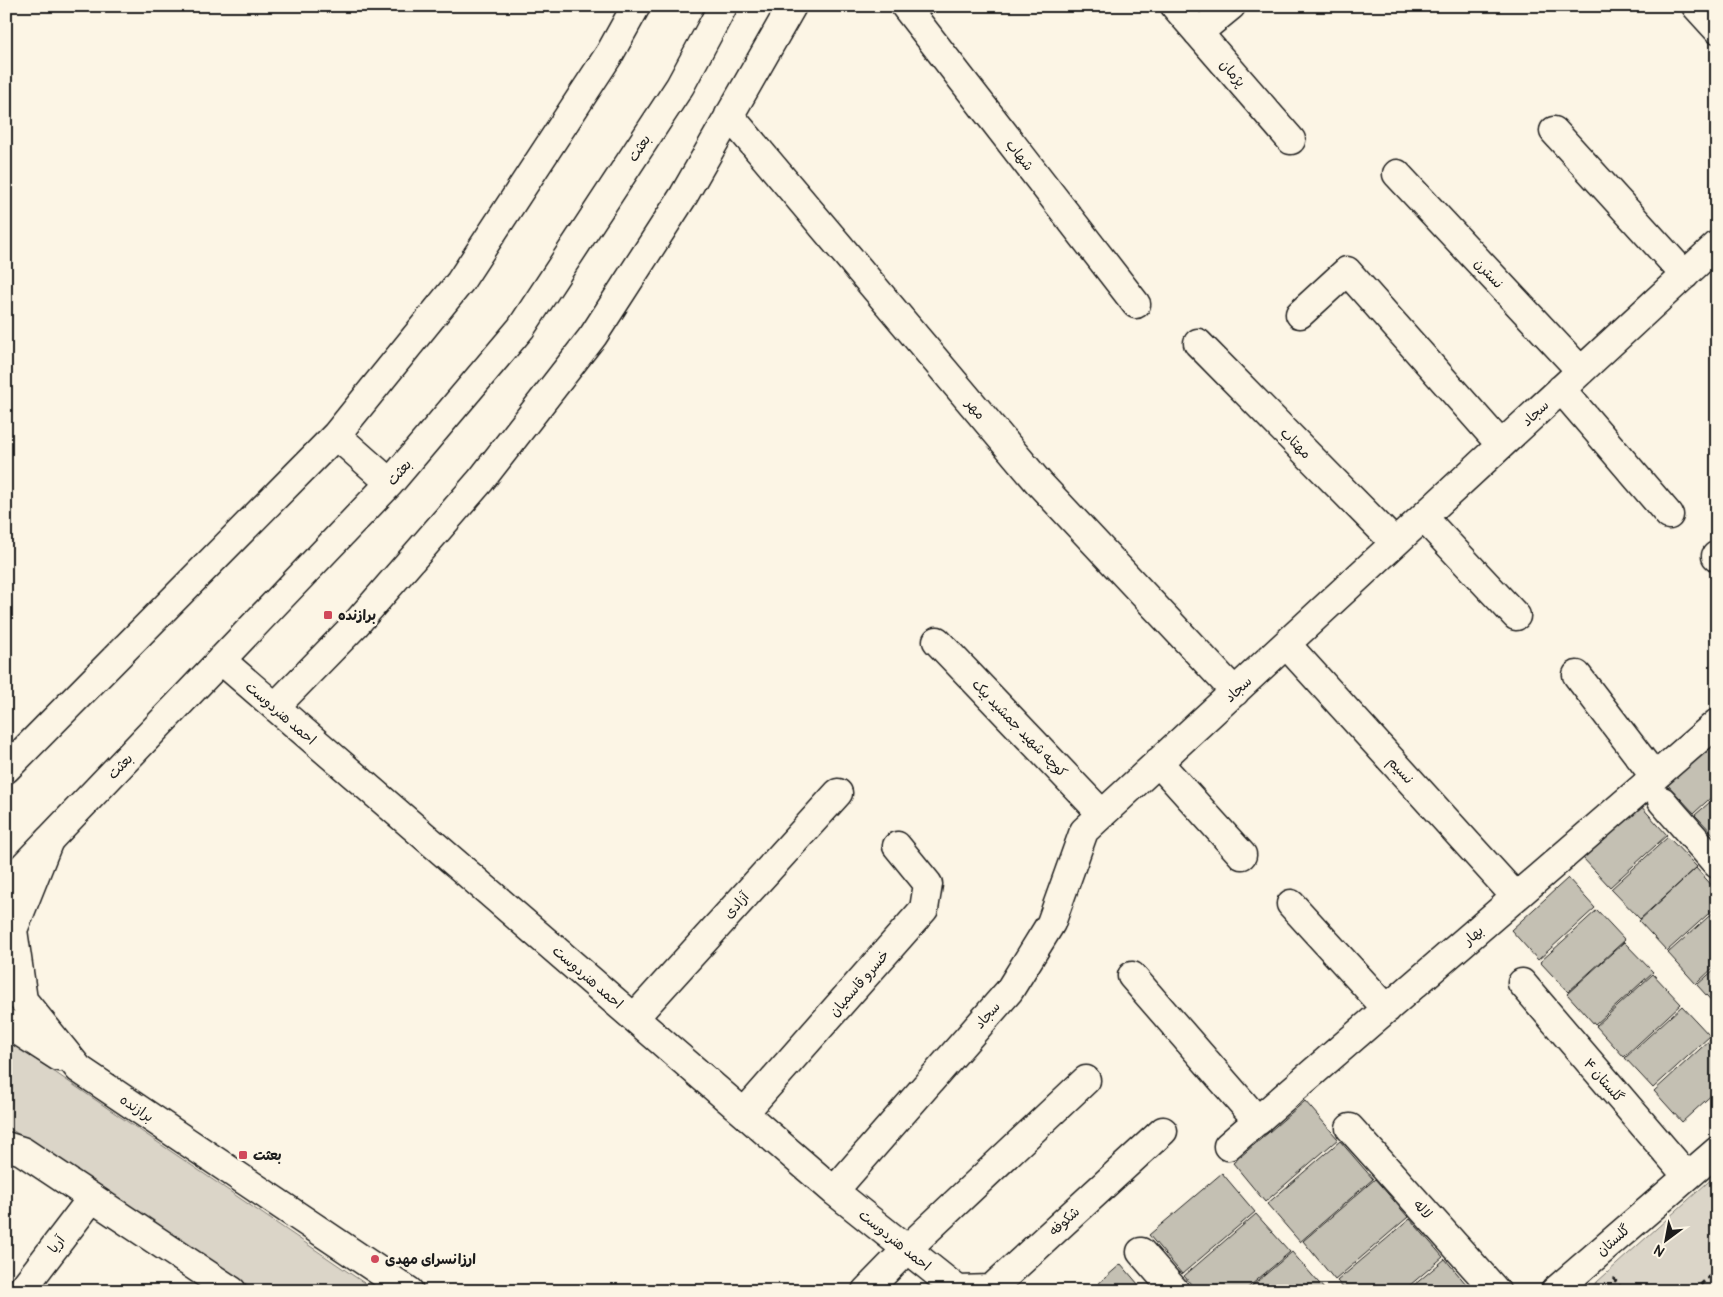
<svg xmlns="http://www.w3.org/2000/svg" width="1723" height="1297" viewBox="0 0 1723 1297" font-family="Pangolin,'Playpen Sans Arabic',sans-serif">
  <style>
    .green { fill: #dbd5c8; stroke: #7c7872 }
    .building { fill: #c4c0b3; stroke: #1c1c1c }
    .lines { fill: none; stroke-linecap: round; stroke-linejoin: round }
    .minor-casing { stroke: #1c1c1c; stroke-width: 31 }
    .secondary-casing { stroke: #1c1c1c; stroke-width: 31 }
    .primary-casing { stroke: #1c1c1c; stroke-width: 31 }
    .path { stroke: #1c1c1c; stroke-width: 3; stroke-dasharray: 5 4; stroke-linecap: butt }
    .minor { stroke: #fcf5e5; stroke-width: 28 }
    .secondary { stroke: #fcf5e5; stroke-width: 28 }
    .primary { stroke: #fcf5e5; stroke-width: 28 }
    .poi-dot { fill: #d1495b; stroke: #fcf5e5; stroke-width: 2 }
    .labels { text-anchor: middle; stroke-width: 5; stroke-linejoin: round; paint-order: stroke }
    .street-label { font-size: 14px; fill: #1c1c1c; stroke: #fcf5e5 }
    .poi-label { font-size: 14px; font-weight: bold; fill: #1c1c1c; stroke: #fcf5e5; text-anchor: start }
  </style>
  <rect width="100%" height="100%" fill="#fcf5e5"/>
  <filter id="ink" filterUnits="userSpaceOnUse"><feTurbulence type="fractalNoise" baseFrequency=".02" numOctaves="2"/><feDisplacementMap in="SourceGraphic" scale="10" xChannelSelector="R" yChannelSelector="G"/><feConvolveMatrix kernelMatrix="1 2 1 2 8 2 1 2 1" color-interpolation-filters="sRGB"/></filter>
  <g filter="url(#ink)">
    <!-- green -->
    <path class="green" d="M6 1040 56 1073 376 1291H257L6 1126Z
      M1717 1174V1291H1587Z"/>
    <!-- building -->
    <path class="building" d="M1717 737V792L1694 813 1666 783Z
      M1717 796V838L1695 815Z
      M1639 804 1667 835 1610 887 1582 857Z
      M1668 837 1697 867 1640 919 1611 889Z
      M1696 868 1717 891V906L1667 951 1639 921Z
      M1568 878 1595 908 1538 960 1511 930Z
      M1717 909V964L1696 984 1668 953Z
      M1597 910 1625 940 1568 992 1540 962Z
      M1624 942 1653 972 1595 1025 1567 994Z
      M1717 967V1007L1697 985Z
      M1653 974 1681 1004 1624 1057 1596 1026Z
      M1682 1006 1710 1036 1653 1088 1625 1058Z
      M1711 1039 1717 1045V1090L1682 1122 1654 1091Z
      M1305 1101 1338 1139 1265 1202 1233 1163Z
      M1340 1141 1373 1179 1300 1242 1267 1204Z
      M1222 1173 1255 1212 1182 1274 1149 1235Z
      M1375 1179 1408 1217 1335 1280 1303 1241Z
      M1256 1214 1290 1252 1244 1291H1197L1184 1276Z
      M1410 1219 1443 1257 1403 1291H1346L1337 1281Z
      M1292 1252 1325 1290 1324 1291H1246Z
      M1445 1259 1472 1291H1407Z
      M1121 1264 1144 1291H1090Z"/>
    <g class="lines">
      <!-- minor casing -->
      <g class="minor-casing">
        <path id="minor" d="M905 6 1136 304
          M1175 6 1291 140
          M1696 6 1717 29
          M1198 33 1231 6
          M729 115 1039 483 1235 692
          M1554 131 1685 275
          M1397 174 1581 371
          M1300 314 1347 271 1501 445
          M1198 343 1395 543
          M1561 389 1669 515
          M1423 517 1516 616
          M1716 556 1717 557
          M937 641 1102 814
          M1286 644 1516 897
          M221 660 834 1191 958 1290 991 1289 1163 1131
          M1577 675 1655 777
          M275 707 355 625 481 480 593 336 684 195 792 6
          M1158 762 1242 855
          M1662 801 1717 864
          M1291 904 1387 1009
          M1132 976 1258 1121
          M1522 983 1687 1176
          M634 1018 838 793
          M744 1113 924 909 928 884 897 846
          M1350 1128 1496 1291
          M1228 1146 1717 723
          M834 1191 1009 991 1051 923 1084 831 1717 245
          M1141 1252 1175 1291
          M21 1291 92 1198
          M866 1291 906 1250 1086 1080
          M1555 1291 1717 1151"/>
      </g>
      <!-- secondary casing -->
      <g class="secondary-casing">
        <path id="secondary" d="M49 840 13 930 23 1000 79 1069 409 1291
          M6 1023 59 1057
          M6 1146 22 1151 232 1291"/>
      </g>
      <!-- primary casing -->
      <g class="primary-casing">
        <path id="primary" d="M336 435 390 483
          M6 769 336 435 460 282 610 53 636 6
          M6 885 390 483 521 328 680 86 723 6"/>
      </g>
      <!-- path -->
      <path class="path" d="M1613 1278 1624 1291
        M1694 1291 1717 1269"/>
      <!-- minor -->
      <use href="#minor" class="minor"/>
      <!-- secondary -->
      <use href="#secondary" class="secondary"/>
      <!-- primary -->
      <use href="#primary" class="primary"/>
    </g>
  </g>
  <!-- markers -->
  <g class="poi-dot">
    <rect x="323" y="610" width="10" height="10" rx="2.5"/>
    <rect x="238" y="1150" width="10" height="10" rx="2.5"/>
    <circle cx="375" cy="1259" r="5"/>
  </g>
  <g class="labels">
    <!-- street labels -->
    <g class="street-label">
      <text transform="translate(1233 73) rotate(49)" y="5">پژمان</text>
      <text transform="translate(639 148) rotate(-57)" y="5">بعثت</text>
      <text transform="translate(1020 155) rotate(52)" y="5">شهاب</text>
      <text transform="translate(1489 273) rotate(47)" y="5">نسترن</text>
      <text transform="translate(976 409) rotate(50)" y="5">مهر</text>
      <text transform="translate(1535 413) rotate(-43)" y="5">سجاد</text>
      <text transform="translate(1296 443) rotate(45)" y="5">مهتاب</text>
      <text transform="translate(399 472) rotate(-49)" y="5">بعثت</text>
      <text transform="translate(1238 689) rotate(-43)" y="5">سجاد</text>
      <text transform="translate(281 713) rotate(41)" y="5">احمد هنردوست</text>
      <text transform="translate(1020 728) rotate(46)" y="5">کوچه شهید جمشید بیک</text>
      <text transform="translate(120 766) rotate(-46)" y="5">بعثت</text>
      <text transform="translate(1401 770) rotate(48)" y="5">نسیم</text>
      <text transform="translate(736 905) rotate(-48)" y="5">آزادی</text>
      <text transform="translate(1473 935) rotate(-41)" y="5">بهار</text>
      <text transform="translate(588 977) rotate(41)" y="5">احمد هنردوست</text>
      <text transform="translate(859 983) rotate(-49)" y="5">خسرو قاسمیان</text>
      <text transform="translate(987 1015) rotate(-49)" y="5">سجاد</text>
      <text transform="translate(1604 1080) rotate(49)" y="5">گلستان ۴</text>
      <text transform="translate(137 1108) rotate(34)" y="5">برازنده</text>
      <text transform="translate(1423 1209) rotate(48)" y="5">لاله</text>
      <text transform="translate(1064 1221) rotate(-42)" y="5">شکوفه</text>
      <text transform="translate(895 1240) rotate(39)" y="5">احمد هنردوست</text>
      <text transform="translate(1613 1240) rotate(-41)" y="5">گلستان</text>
      <text transform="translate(56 1244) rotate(-53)" y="5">آریا</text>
    </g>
    <!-- poi labels -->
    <g class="poi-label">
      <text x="338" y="620">برازنده</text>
      <text x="253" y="1160">بعثت</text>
      <text x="385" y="1264">ارزانسرای مهدی</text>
    </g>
  </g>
  <!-- margin -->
  <rect width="1723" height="1297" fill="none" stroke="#fcf5e5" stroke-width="25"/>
  <rect x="12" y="12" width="1698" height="1272" fill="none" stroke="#1c1c1c" stroke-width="2" filter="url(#ink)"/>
  <!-- north arrow -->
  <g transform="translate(1666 1240) rotate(212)" stroke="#fcf5e5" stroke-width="4" paint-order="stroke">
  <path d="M0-4L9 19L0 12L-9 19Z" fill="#1c1c1c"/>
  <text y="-8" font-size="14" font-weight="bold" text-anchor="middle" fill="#1c1c1c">N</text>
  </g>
</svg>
